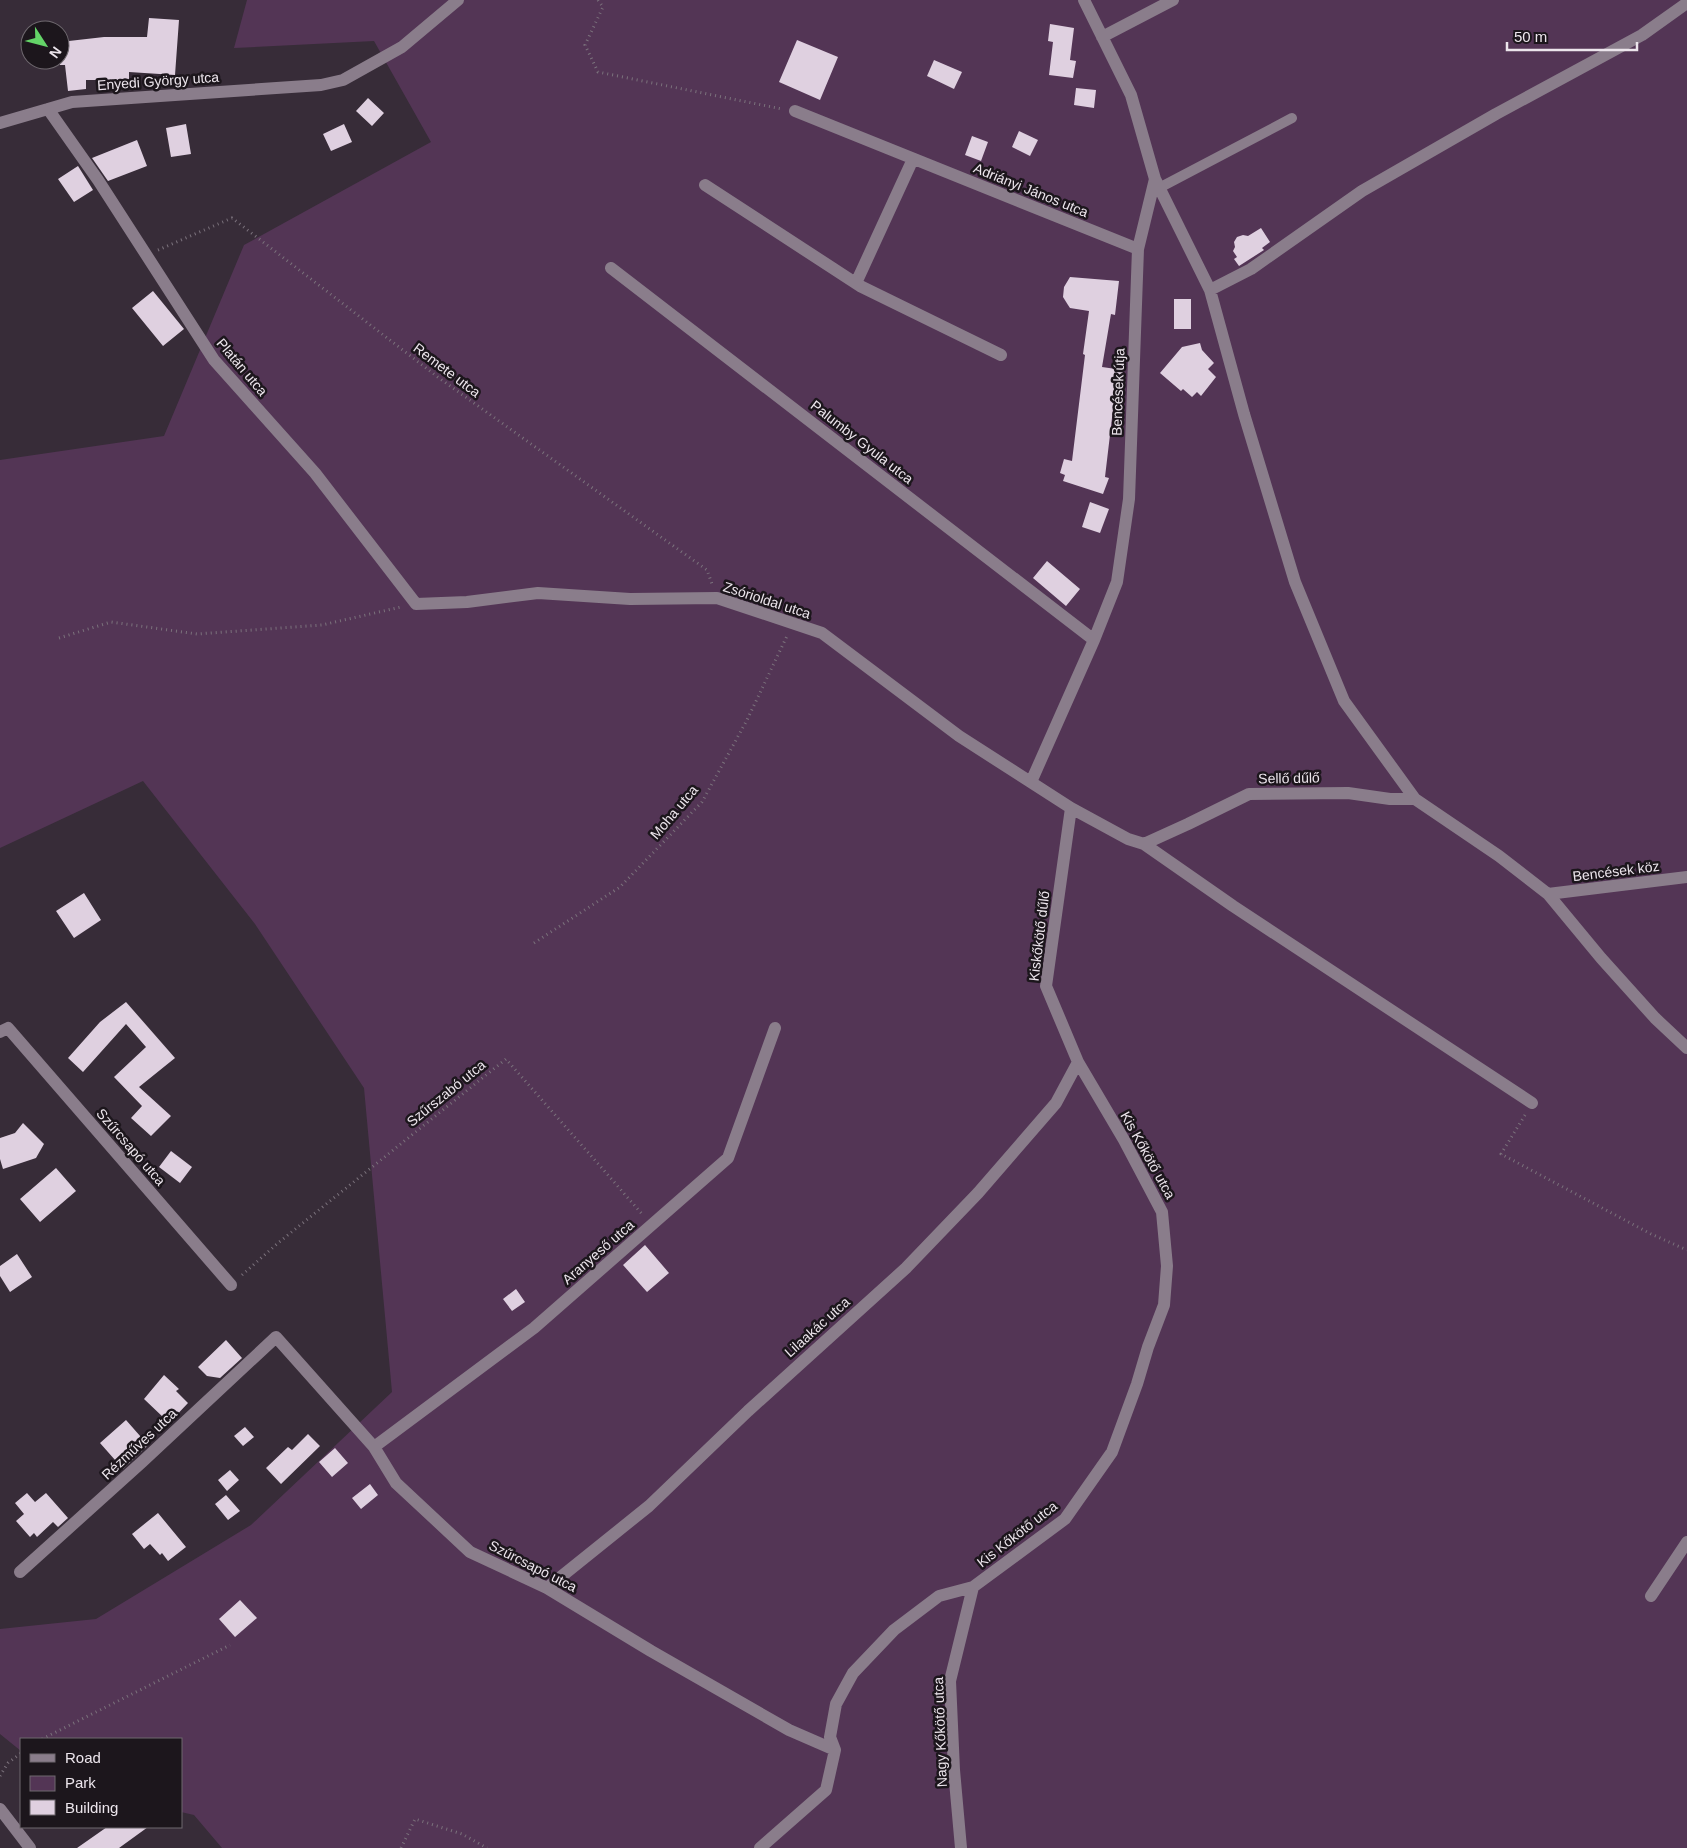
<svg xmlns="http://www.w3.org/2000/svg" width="1687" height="1848" viewBox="0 0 1687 1848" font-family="Arial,sans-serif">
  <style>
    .green { fill: #533555 }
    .building { fill: #dfd0e0 }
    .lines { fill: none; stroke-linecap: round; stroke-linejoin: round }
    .path { stroke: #7b727c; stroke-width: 3; stroke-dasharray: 1 4; stroke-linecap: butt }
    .lane { stroke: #8a7d8b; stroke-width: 10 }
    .street { stroke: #8a7d8b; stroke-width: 12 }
    .labels { text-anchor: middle; stroke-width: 5; stroke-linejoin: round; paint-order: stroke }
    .street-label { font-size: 14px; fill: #ece5ec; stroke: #1c161c }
  </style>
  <rect width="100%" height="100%" fill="#372c38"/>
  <!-- green -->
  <path class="green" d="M247 0H1687V1848H222L194 1815 181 1812V1739H21V1751L0 1734V1629L96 1619 251 1525 392 1392 364 1088 255 924 143 781 0 848V460L164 436 244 245 431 142 374 41 234 48Z"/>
  <!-- building -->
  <path class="building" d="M149 18 179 20 175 75 129 72V80H86V89L68 91 65 65H60V42L104 37H147Z
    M1050 24 1074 28 1070 60 1076 61 1073 78 1049 75 1053 42 1048 41Z
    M797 40 838 57 820 100 779 82Z
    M934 60 962 72 954 89 927 76Z
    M1076 88 1096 90 1094 108 1074 105Z
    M368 98 384 113 372 126 356 111Z
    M186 124 191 154 171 157 166 128Z
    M344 124 352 142 331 151 323 134Z
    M1019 131 1038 140 1030 156 1012 147Z
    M972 136 988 142 981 161 965 155Z
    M137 140 147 166 108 181 92 158Z
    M78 166 93 190 74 202 58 179Z
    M1261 228 1270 242 1262 248 1264 250 1239 266 1234 259 1237 257 1233 251 1235 247 1234 242 1237 237 1243 235 1248 236Z
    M1070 277 1119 281 1115 315 1111 314 1102 367 1123 370 1121 390H1116L1114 401 1105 477 1109 478 1103 494 1063 481 1065 475 1060 473 1064 459 1072 461 1085 355 1083 354 1089 311 1070 308 1068 305 1063 297 1064 287Z
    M153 291 184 329 163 346 132 308Z
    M1174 299H1191V329H1174Z
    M1200 343 1202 350 1214 363 1208 369 1216 377 1201 396 1197 392 1192 397 1183 389 1181 391 1160 373 1182 347Z
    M1090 502 1109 509 1100 533 1082 527Z
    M1047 561 1080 589 1066 606 1033 578Z
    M84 893 101 920 74 938 56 911Z
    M126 1002 175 1058 139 1087 171 1116 151 1136 131 1118 142 1106 114 1077 146 1047 126 1024 83 1072 68 1058 100 1022Z
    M23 1123 44 1144 36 1158 3 1169 0 1159V1138L15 1133Z
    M171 1151 192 1167 180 1183 159 1167Z
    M56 1168 76 1191 40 1222 20 1199Z
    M645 1245 669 1273 647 1292 623 1265Z
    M17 1254 32 1277 10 1292 0 1276V1266Z
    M516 1289 525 1302 512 1311 503 1299Z
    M226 1340 242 1358 220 1378 207 1376 198 1367Z
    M164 1375 179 1389 176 1391 188 1403 171 1421 166 1416 164 1418 144 1399Z
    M126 1420 148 1445 123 1469 100 1443Z
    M245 1427 254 1437 243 1446 234 1436Z
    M308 1434 320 1446 281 1484 266 1468 288 1447 292 1450Z
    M335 1448 348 1463 332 1477 319 1462Z
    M230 1470 239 1480 227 1491 218 1480Z
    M370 1484 378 1495 361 1509 352 1498Z
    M27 1493 35 1502 46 1493 68 1518 58 1527 53 1522 37 1537 34 1533 30 1537 16 1521 24 1514 15 1503Z
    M226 1495 240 1511 228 1520 215 1504Z
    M158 1513 186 1547 168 1561 162 1553 160 1555 150 1544 144 1549 132 1534Z
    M240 1600 257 1618 235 1637 219 1619Z
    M107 1827H148L119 1848H77Z"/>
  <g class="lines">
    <!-- path -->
    <path class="path" d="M598 0 603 7 585 45 598 72 782 109
      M158 250 232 218 439 378 707 570 712 584
      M59 638 111 622 197 634 322 625 401 607
      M534 943 620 887 702 802 747 720 787 636
      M1525 1115 1501 1154 1651 1234 1687 1250
      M242 1275 278 1243 506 1059 643 1215
      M42 1739 230 1645
      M0 1776 8 1763 21 1753
      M401 1848 415 1819 462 1834 487 1848"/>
    <!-- lane -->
    <path class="lane" d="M1159 188 1292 118"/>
    <!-- street -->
    <path class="street" d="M1102 37 1173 0
      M48 109 98 180 214 360 315 473 416 604 467 602 538 593 630 599 717 598 822 633 959 736 1071 808 1128 839 1144 844 1233 906 1532 1103
      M795 111 1138 249
      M0 123 72 102 321 85 343 80 402 47 458 0
      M1155 179 1210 290 1244 414 1295 582 1344 701 1415 799 1499 856 1548 894 1601 958 1655 1018 1687 1048
      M705 185 860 286 1001 355
      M611 268 1094 640
      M856 283 913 159
      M1210 290 1251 269 1362 191 1496 114 1642 35 1687 3
      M1031 782 1094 640 1117 582 1129 499 1138 249 1155 179 1131 95 1084 0
      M1144 844 1188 824 1249 794 1348 793 1390 799H1415
      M1548 894 1687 877
      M0 1032 8 1028 231 1285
      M374 1447 534 1328 728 1158 775 1028
      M20 1572 142 1462 276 1337 374 1447 396 1483 470 1552 547 1588 651 1651 789 1730 835 1750
      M547 1588 649 1506 748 1411 906 1268 978 1193 1056 1103 1078 1062
      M1651 1596 1687 1542
      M0 1809 30 1848
      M760 1848 826 1790 835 1750 830 1737 836 1704 853 1673 894 1630 939 1596 973 1587 1065 1519 1112 1452 1137 1384 1148 1347 1164 1305 1167 1266 1162 1212 1124 1140 1078 1062 1046 986 1071 808
      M961 1848 954 1770 950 1681 973 1587"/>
  </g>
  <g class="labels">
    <!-- street labels -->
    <g class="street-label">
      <text transform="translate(158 81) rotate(-4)" y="5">Enyedi György utca</text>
      <text transform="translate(1031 190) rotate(22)" y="5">Adriányi János utca</text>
      <text transform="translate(242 367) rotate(50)" y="5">Platán utca</text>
      <text transform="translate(447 370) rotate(37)" y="5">Remete utca</text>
      <text transform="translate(1118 392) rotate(-88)" y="5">Bencések útja</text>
      <text transform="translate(862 442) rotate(38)" y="5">Palumby Gyula utca</text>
      <text transform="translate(767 600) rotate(18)" y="5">Zsórioldal utca</text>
      <text transform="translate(1289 778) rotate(-1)" y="5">Sellő dűlő</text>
      <text transform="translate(674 812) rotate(-50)" y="5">Moha utca</text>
      <text transform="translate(1616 871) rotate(-7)" y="5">Bencések köz</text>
      <text transform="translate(1039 936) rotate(-83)" y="5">Kiskőkötő dűlő</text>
      <text transform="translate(446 1093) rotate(-39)" y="5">Szűrszabó utca</text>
      <text transform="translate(131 1147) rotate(49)" y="5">Szűrcsapó utca</text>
      <text transform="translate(1148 1155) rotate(61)" y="5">Kis Kőkötő utca</text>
      <text transform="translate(598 1252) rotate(-41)" y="5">Aranyeső utca</text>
      <text transform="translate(817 1327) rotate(-42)" y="5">Lilaakác utca</text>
      <text transform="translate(139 1444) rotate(-43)" y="5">Rézműves utca</text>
      <text transform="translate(1017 1534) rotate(-38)" y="5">Kis Kőkötő utca</text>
      <text transform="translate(533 1566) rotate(27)" y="5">Szűrcsapó utca</text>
      <text transform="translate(940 1732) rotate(-92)" y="5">Nagy Kőkötő utca</text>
    </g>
  </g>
  <!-- legend -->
  <rect x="20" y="1738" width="162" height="90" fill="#1c161c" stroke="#6f696f"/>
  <rect x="30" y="1754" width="25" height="8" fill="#8a7d8b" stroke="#6f696f"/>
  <text x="65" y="1763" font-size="15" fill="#ece5ec">Road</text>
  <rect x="30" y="1776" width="25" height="15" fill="#533555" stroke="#6f696f"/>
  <text x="65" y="1788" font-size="15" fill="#ece5ec">Park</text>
  <rect x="30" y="1800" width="25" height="15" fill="#dfd0e0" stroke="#6f696f"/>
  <text x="65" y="1813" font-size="15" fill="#ece5ec">Building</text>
  <!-- north arrow -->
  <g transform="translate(45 45) rotate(126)"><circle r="24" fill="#1c161c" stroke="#6f696f"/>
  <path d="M0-4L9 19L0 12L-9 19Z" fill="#64d468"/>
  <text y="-8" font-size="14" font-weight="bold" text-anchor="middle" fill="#ece5ec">N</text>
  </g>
  <!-- scale -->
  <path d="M1507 42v8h130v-8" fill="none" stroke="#ece5ec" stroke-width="2.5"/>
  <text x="1514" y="42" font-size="15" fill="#ece5ec" stroke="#1c161c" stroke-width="4" paint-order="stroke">50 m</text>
</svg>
